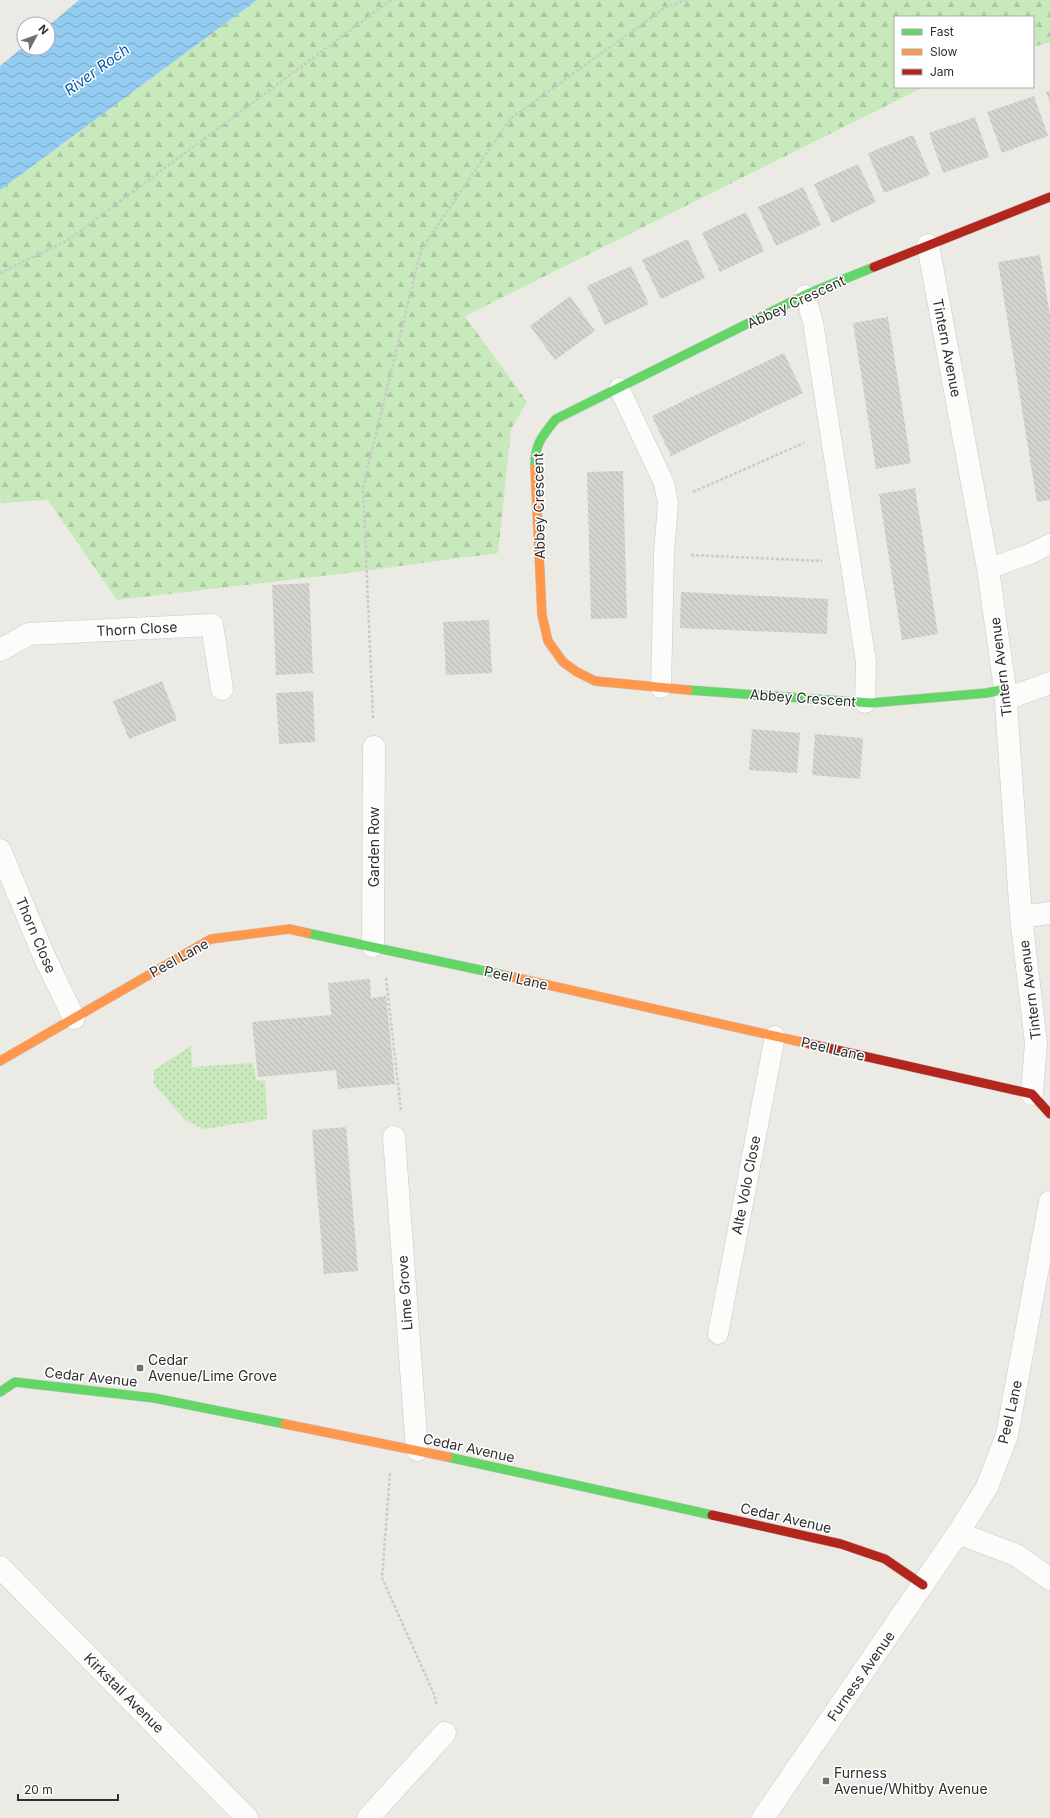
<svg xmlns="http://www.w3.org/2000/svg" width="1050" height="1818" viewBox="0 0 1050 1818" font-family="Inter,sans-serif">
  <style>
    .forest { fill: url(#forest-firs) }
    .park { fill: url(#park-dots) }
    .water { fill: url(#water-waves) }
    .building { fill: url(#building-back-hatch) }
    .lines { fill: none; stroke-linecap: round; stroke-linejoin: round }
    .lane-casing { stroke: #cac9c9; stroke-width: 21 }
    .street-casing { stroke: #cac9c9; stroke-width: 23 }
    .fast-casing { stroke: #cac9c9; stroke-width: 10 }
    .slow-casing { stroke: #cac9c9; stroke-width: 10 }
    .jam-casing { stroke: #cac9c9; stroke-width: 10 }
    .path { stroke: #cacac9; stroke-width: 2.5; stroke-dasharray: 3 2; stroke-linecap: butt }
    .lane { stroke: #fcfcfb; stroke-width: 20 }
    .street { stroke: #fcfcfb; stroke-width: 22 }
    .fast { stroke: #63d668; stroke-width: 9 }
    .slow { stroke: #ff974d; stroke-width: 9 }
    .jam { stroke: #b3261e; stroke-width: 9 }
    .poi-dot { fill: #70706e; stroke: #fff; stroke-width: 1.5 }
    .labels { text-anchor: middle; stroke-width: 3; stroke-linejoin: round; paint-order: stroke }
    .street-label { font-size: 14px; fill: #2e2e2e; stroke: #fff }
    .poi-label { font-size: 14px; fill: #2e2e2e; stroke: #fff; text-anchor: start }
    .water-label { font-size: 15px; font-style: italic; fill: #045bab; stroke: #fff }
  </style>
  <defs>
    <pattern id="forest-firs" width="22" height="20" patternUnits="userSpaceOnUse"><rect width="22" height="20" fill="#c7e9bb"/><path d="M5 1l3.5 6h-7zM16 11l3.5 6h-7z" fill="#abc8a1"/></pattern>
    <pattern id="park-dots" width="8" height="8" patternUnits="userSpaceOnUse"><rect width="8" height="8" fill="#c7e9bb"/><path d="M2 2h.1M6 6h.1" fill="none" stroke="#abc8a1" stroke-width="1.8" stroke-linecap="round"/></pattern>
    <pattern id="water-waves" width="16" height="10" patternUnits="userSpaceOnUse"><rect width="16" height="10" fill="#93ccf1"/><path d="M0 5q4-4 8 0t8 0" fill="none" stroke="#78a6c4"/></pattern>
    <pattern id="building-back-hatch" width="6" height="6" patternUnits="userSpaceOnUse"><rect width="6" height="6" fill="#d5d3ce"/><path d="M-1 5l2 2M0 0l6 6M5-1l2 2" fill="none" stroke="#b7b5b1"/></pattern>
  </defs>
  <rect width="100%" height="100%" fill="#eceae4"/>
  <!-- forest -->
  <path class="forest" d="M257 0H1050V42L1033 47V17H895V87H924L465 316 527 402 511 429 498 553 347 573 117 600 48 500 0 503V190Z"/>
  <!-- park -->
  <path class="park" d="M191 1046 192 1067 253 1063 256 1080 265 1081 267 1119 204 1129 186 1121 154 1084V1070Z"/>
  <!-- water -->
  <path class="water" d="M79 0H257L0 190V66L24 46V48H48V26Z"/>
  <!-- building -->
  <path class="building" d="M1050 90V103L1046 92Z
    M1034 96 1048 136 1002 153 987 112Z
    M975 117 989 157 943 173 929 133Z
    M913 135 930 175 884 193 868 153Z
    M858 164 876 202 832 223 814 184Z
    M803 187 821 225 776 246 758 207Z
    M746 212 764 251 720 272 702 233Z
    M688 239 705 278 661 299 642 260Z
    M1040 255 1050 315V500L1037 502 998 262Z
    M631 266 649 304 605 325 587 286Z
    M570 296 595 331 555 360 530 326Z
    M888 317 911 463 876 469 853 323Z
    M784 353 803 393 671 456 652 416Z
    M623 471 627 618 591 619 587 472Z
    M915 488 938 634 902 640 879 494Z
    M309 583 313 673 276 675 272 585Z
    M681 592 828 599 827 634 680 628Z
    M489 620 492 673 446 675 443 622Z
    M162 681 177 720 129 739 113 701Z
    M313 691 315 742 279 744 276 693Z
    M752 729 800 733 797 773 749 770Z
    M815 734 863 738 860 779 812 775Z
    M370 979 371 998 386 996 395 1084 338 1089 336 1070 258 1077 252 1022 331 1015 328 983Z
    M346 1127 358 1271 324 1274 312 1130Z"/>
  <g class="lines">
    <!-- lane casing -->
    <g class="lane-casing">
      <path id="lane" d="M805 295 813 322 866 662 865 703
        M619 388 664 483 668 503 664 553 661 688
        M988 569 1032 553 1050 544
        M718 1334 775 1036"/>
    </g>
    <!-- street casing -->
    <g class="street-casing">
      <path id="street" d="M928 245 988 569 1005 689 1021 917 1036 1043 1032 1094
        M0 650 29 634 212 625 222 689
        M1006 699 1050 683
        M0 850 44 956 74 1018
        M1021 917 1050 913
        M373 946 374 747
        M394 1137 417 1450
        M1050 1202 1007 1435 987 1487 958 1533 1016 1555 1050 1579
        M0 1567 247 1818
        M368 1818 445 1733
        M763 1818 958 1533"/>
    </g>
    <!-- fast casing -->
    <g class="fast-casing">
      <path id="fast" d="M535 468C534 445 542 436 556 419L805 295 874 267
        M688 690 871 703 987 693 1005 689
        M307 933 508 976
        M0 1392 15 1382 154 1398 285 1424
        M448 1457 712 1515"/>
    </g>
    <!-- slow casing -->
    <g class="slow-casing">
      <path id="slow" d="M535 468 542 615 548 641 563 662 577 672 595 681 688 690
        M508 976 810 1044
        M0 1061 211 939 289 929 307 933
        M285 1424 448 1457"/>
    </g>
    <!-- jam casing -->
    <g class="jam-casing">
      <path id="jam" d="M874 267 1050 197
        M810 1044 1032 1094 1050 1114
        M712 1515 841 1544 885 1559 923 1585"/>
    </g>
    <!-- path -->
    <path class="path" d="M0 273 68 240 391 0
      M693 492 804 443
      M691 555 822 561
      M373 718 363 487 421 250 510 119 666 7 686 0
      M386 978 401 1110
      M390 1473 382 1578 434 1694 437 1706"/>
    <!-- lane -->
    <use href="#lane" class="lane"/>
    <!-- street -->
    <use href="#street" class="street"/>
    <!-- fast -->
    <use href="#fast" class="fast"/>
    <!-- slow -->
    <use href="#slow" class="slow"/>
    <!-- jam -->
    <use href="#jam" class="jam"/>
  </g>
  <!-- markers -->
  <g class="poi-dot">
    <rect x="136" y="1364" width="8" height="8" rx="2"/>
    <rect x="822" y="1777" width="8" height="8" rx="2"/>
  </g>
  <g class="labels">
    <!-- street labels -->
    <g class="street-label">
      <text transform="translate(796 302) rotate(-25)" y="5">Abbey Crescent</text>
      <text transform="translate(947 348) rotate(79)" y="5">Tintern Avenue</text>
      <text transform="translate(539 506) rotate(-91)" y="5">Abbey Crescent</text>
      <text transform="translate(137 629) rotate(-3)" y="5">Thorn Close</text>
      <text transform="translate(1001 667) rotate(-97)" y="5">Tintern Avenue</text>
      <text transform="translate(803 698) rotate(4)" y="5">Abbey Crescent</text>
      <text transform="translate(374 847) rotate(-90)" y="5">Garden Row</text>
      <text transform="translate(36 935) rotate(67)" y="5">Thorn Close</text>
      <text transform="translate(179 958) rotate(-29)" y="5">Peel Lane</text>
      <text transform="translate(516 978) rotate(13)" y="5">Peel Lane</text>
      <text transform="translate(1030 990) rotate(-97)" y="5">Tintern Avenue</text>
      <text transform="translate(833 1049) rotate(13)" y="5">Peel Lane</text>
      <text transform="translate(746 1185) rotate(-79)" y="5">Alte Volo Close</text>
      <text transform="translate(405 1293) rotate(-94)" y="5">Lime Grove</text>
      <text transform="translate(91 1377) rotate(6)" y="5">Cedar Avenue</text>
      <text transform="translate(1010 1412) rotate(-77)" y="5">Peel Lane</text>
      <text transform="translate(469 1448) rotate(12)" y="5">Cedar Avenue</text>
      <text transform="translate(786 1518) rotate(13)" y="5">Cedar Avenue</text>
      <text transform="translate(861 1676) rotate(-55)" y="5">Furness Avenue</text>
      <text transform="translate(124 1693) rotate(45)" y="5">Kirkstall Avenue</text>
    </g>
    <!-- poi labels -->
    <g class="poi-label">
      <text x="148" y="1365">Cedar<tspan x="148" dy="16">Avenue/Lime Grove</tspan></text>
      <text x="834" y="1778">Furness<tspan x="834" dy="16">Avenue/Whitby Avenue</tspan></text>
    </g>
    <!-- water labels -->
    <g class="water-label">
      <text transform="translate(97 70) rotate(-36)" y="5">River Roch</text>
    </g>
  </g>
  <!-- legend -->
  <rect x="894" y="16" width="140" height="72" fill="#ffffff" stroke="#ababab"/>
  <rect x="902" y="29" width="20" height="6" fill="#63d668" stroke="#ababab"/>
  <text x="930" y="36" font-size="12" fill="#2e2e2e">Fast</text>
  <rect x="902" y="49" width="20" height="6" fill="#ff974d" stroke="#ababab"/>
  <text x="930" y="56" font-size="12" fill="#2e2e2e">Slow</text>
  <rect x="902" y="69" width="20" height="6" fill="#b3261e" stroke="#ababab"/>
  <text x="930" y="76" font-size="12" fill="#2e2e2e">Jam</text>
  <!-- north arrow -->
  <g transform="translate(36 36) rotate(49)"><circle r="19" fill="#ffffff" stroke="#ababab"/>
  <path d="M0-3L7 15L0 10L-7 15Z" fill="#70706e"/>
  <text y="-6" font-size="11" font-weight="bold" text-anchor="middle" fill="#2e2e2e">N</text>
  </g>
  <!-- scale -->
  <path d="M18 1794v6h100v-6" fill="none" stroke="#2e2e2e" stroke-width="2"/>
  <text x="24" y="1794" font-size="12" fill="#2e2e2e" stroke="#ffffff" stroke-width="3" paint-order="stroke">20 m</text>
</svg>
